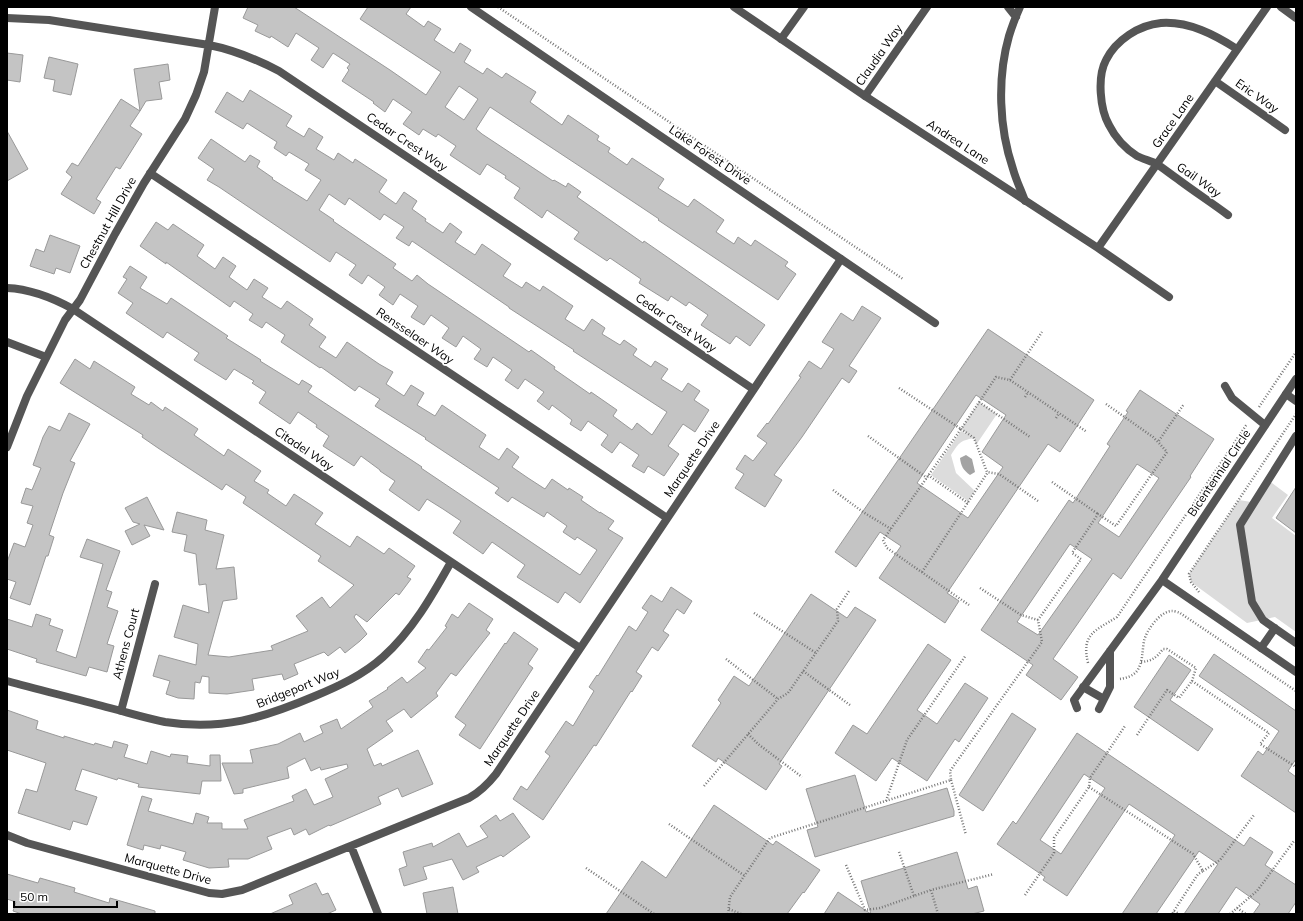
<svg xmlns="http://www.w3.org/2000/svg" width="1303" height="921" viewBox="0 0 1303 921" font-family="Mulish,sans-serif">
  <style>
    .green { fill: #dcdcdc }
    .water { fill: #a3a3a3 }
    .building { fill: #c4c4c4; stroke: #999; fill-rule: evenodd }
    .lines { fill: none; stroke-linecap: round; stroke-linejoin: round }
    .path { stroke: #777; stroke-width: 2.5; stroke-dasharray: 1 2; stroke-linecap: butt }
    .service { stroke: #555; stroke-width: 8 }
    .minor { stroke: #555; stroke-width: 8 }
    .tertiary { stroke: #555; stroke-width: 8 }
    .labels { text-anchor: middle; stroke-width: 3.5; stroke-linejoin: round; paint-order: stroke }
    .street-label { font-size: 12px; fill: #000; stroke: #fff }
  </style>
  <rect width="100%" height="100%" fill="#fff"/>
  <!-- green -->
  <path class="green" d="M979 402 997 414 976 445 974 438C959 441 959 443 951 455L956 473 975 491 968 501 931 475 961 431 969 435 961 429Z
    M1268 480 1288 495 1272 518 1296 536V632L1275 617 1247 623 1191 582 1189 574 1239 500 1257 503Z"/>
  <!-- water -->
  <path class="water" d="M966 455 972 459 975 472 970 475C963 470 961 466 960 458Z"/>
  <!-- building -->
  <path class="building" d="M248 7H294L390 70 426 95 441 72 360 19 368 7H411L406 14 424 27 428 21 441 29 434 40 454 53 460 43 471 50 464 62 483 74 487 68 502 78 506 73 536 92 530 102 562 125 568 115 599 136 597 140 610 148 608 152 627 165 632 158 664 179 658 188 688 207 694 199 724 220 716 232 734 244 738 237 751 246 755 240 788 262 785 266 796 274 778 300 658 220 659 219 596 177 490 107 476 129 482 134 553 181 554 180 566 187 568 183 581 192 577 197 643 243 644 241 670 259 765 325 750 346 736 336 730 344 701 325 708 315 689 302 686 306 671 296 668 301 639 283 641 279 610 258 607 261 574 239 579 232 547 210 542 218 514 198 520 188 505 178 506 176 487 164 480 175 450 155 456 146 438 134 436 137 423 129 419 135 403 124 412 112 393 99 385 112 373 103 374 102 342 81 349 70 347 68 350 64 333 53 323 68 311 60 319 48 296 33 288 47 271 36 270 38 255 31 258 25 243 18ZM459 86 478 99 464 120 445 107Z
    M7 53 23 55 20 82 7 80Z
    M49 57 78 64 71 95 53 91 55 80 44 78Z
    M168 64 170 80 159 82 162 99 146 101 140 111 134 69Z
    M250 90 292 116 286 126 304 137 309 128 323 137 316 149 334 160 338 153 353 163 355 159 387 180 379 192 396 204 404 192 417 201 412 209 426 219 425 221 443 233 450 223 462 232 455 242 475 255 482 244 511 264 503 276 522 288 526 282 540 291 543 286 573 306 565 319 584 331 592 319 605 328 602 334 620 345 624 340 637 349 633 355 651 367 655 361 668 369 661 379 682 392 688 383 700 391 694 400 709 410 695 432 683 424 668 446 679 454 664 476 648 466 644 473 632 466 639 455 620 442 612 453 601 445 608 435 588 421 581 431 570 424 572 420 552 405 549 410 537 401 544 392 525 379 518 389 505 380 512 370 493 357 487 367 474 359 481 349 463 336 456 347 442 338 449 328 431 315 424 325 411 317 418 306 400 294 393 305 379 295 385 287 368 275 362 284 349 275 356 265 336 252 330 262 219 187 207 180 214 169 198 158 211 139 245 162 250 155 260 161 257 167 273 178 272 179 307 201 321 180 305 170 309 164 289 152 286 156 274 148 277 142 247 123 243 129 215 112 227 92 243 102ZM329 194 345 205 349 198 380 220 384 214 404 227 396 238 409 246 412 241 509 307V308L574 350 573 351 667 412 652 435 637 423 632 430 613 416 617 410 591 392 590 394 554 369 555 367 531 350 529 352 428 284 417 275 412 281 393 268 396 264 333 221 334 220 319 210Z
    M121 99 140 111 130 126 142 134 120 169 116 167 96 199 101 202 94 214 61 194 72 177 66 172 72 163 78 166Z
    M7 131 28 169 7 181Z
    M156 222 168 230 173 224 204 245 197 256 215 269 223 257 236 266 229 277 247 290 254 279 268 288 262 297 281 309 287 301 313 319 309 325 326 337 319 347 336 358 347 342 379 364 393 372 386 384 404 396 411 385 424 393 417 405 435 416 442 405 486 435 479 447 499 460 507 448 519 457 512 467 528 478 545 489 552 479 568 490 569 488 583 497 581 500 600 513V512L614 521 608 529 623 538 580 603 565 592 558 603 517 577 525 565 492 542 483 554 453 533 461 521 443 509 427 499 419 511 389 490 395 481 380 471V470L361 456 354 466 323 446 329 436 316 427 317 425 298 412 290 424 259 403 266 392 252 383 254 381 234 369 226 380 194 360 199 353 167 332 163 338 126 313 133 303 118 293 127 279 123 277 130 266 147 277 140 288 167 304 171 298 228 336 226 338 261 360 260 361 299 385 302 380 312 386 308 392 422 467 421 468 580 575 597 550 577 537 575 540 563 532 567 526 547 512 544 517 512 497 508 502 495 493 499 488 425 439 426 438 375 406 380 399 359 386 355 391 321 367 320 368 281 342 285 335 266 322 262 328 249 320 253 314 234 301 230 307 166 262V264L140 246Z
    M50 235 80 246 70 273 56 268 54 274 30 266 36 249 44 252Z
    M862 306 881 318 849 366 857 371 849 383 842 378 802 437 774 475 782 480 765 507 735 488 744 474 736 469 745 455 753 461 767 443 757 436 767 423 768 424 801 377 799 376 809 361 821 369 834 349 822 342 841 313 853 321Z
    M988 329 1094 400 1060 452 1048 444 947 593 959 601 945 623 879 578 901 546 880 532 856 567 835 552ZM976 395 1006 415 982 452 1003 467 968 518 917 483Z
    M75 359 90 369 94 361 135 387 131 394 149 405 151 402 163 411 165 407 198 429 194 435 224 456 228 449 261 471 254 481 269 490 267 493 286 506 294 494 311 505 323 513 315 524 350 547 357 536 384 554 389 548 415 566 407 577 411 579 399 595 396 593 367 622 356 614 354 617 367 634 360 641 345 653 340 647 328 656 324 652 294 664 298 674 284 680 282 674 252 679 254 690 227 694 209 693V677L202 676 200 683 195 682 194 699 178 698 166 694 170 681 153 676 159 655 196 665 198 644 174 637 183 605 209 613 206 584 199 585 196 554 184 551 187 535 172 532 177 512 207 520 205 530 224 535 216 569 234 567 237 599 223 601 208 655 229 657 273 650 271 646 308 631 296 616 322 597 330 608 354 585 318 561 321 556 243 503 246 497 226 484 222 490 158 448 142 437 143 435 60 383Z
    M1140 390 1214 439 1190 476 1191 477 1121 579 1113 573 1053 659 1078 677 1061 700 1026 675 1033 665 981 630 1069 500 1073 503 1110 446 1107 444 1128 412 1126 411ZM1137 464 1159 478 1119 537 1098 523ZM1070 544 1092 559 1038 635 1017 622Z
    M69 413 90 424 70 461 75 463 63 493 49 535 54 537 48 556H46L30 605 10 598 16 582 7 579V562L14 543 25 547 33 525 27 523 33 506 21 503 26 488 32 490 41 468 33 465 43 437 49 426 60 431Z
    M1296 487V533L1276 518Z
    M147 497 164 530 144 525 150 536 132 545 125 531 140 524 133 522 125 508Z
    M87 539 120 551 106 590 112 592 107 607 118 611 107 644 114 646 107 672 89 667 86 676 36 662 37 659 7 649V619L32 627 36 614 51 619 49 625 63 630 56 651 76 658 103 564 80 557Z
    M671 587 692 601 684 614 677 609 663 631 669 635 658 651 652 647 636 672 642 676 632 692 631 691 596 746 594 745 543 820 513 799 521 786 527 790 550 756 545 752 566 721 573 726 594 691 589 687 597 675 598 676 629 626 636 631 648 612 642 608 651 595 662 602Z
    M811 594 847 618 855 607 876 620 779 764 782 766 766 790 718 758 716 762 692 746 721 703 718 700 734 676 749 686Z
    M469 603 493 619 486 630 490 633 456 676 451 673 436 693 438 696 411 718 404 709 386 721 393 731 367 749 374 766 381 763 382 766 418 750 433 784 402 797 398 788 378 797 381 804 330 826 329 825 309 835 306 829 294 835 291 828 267 837 272 849 248 859H228L229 867 209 868 183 860 186 852 161 845 160 849 144 845 143 850 127 845 142 796 152 799 148 811 193 824 196 813 209 817 207 823H222V829H248L244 820 294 801 292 796 306 789 314 805 333 797 325 779 348 768 347 764 321 770 320 767 311 771 305 758 287 767 289 778 243 789V793L234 794 222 763H253L250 750 278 744 300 733 304 742 323 733 320 726 337 719 341 729 373 707 369 701 388 689 387 688 402 677 407 683 426 668 418 662 427 649 429 650 447 627 445 626 452 614 458 618Z
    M514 632 538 649 528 664 533 668 480 749 459 735 466 725 455 717 505 643 506 644Z
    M928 644 951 660 917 710 937 724 965 683 988 698 959 742 955 739 927 781 892 758 876 781 835 753 853 725 867 734Z
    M1214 654 1296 711V759L1288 771 1296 777V813L1241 776 1258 751 1263 755 1279 731 1199 676Z
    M1169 655 1191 670 1170 700 1213 729 1198 751 1134 707Z
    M7 710 38 721 36 729 64 738V736L94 745 95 743 112 748 114 741 128 745 124 757 147 764 151 751 170 757 171 754 188 756 187 763 210 766V755H220L221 781H202L200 794 138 787 139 784 118 778 117 780 82 769 75 790 97 797 87 825 73 821 70 830 18 813 26 789 37 792 46 763 7 750Z
    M1012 713 1036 729 983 811 959 795Z
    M1077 733 1244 846 1250 837 1273 852 1265 865 1296 885V902L1288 914H1253L1260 904 1236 887 1218 914H1184L1218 864 1199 851 1156 914H1122L1175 835 1129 804 1067 896 1043 880 1045 877 997 844 1013 821 1016 824ZM1084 774 1105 788 1061 854 1040 840Z
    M855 775 866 812 947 788 954 811V816L815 857 807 830 818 827 806 789Z
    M714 805 773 845 776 841 820 870 804 893 803 892 787 914H606L642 861 666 878Z
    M513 813 530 837 503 857 501 855 476 867 479 872 463 880 452 859 423 867 427 879 404 886 399 869 407 866 403 852 432 843 433 847 459 833 467 847 488 837 480 826 496 815 500 821Z
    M957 852 968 889 977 886 984 911 972 914H871L861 881Z
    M7 874 38 883 40 878 75 888 74 892 109 903 110 898 155 911V914H22L13 911 16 902 7 899Z
    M316 883 322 895 328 893 336 910 327 914H270L293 904 289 895Z
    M453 887 458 914H427L423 893Z
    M838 892 871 914H824Z"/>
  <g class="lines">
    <!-- path -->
    <path class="path" d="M498 7 903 279
      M1010 380 1042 332
      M899 388 961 429 883 540 887 548 969 605
      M1025 397 1028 392
      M979 402 1030 437
      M1106 404 1153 437 1158 442 1184 404
      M1259 407 1296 352
      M1056 418 1059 413
      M868 436 927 478
      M928 475 968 503
      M1052 482 1098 514
      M833 490 863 512 891 529
      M1038 501 999 474 987 472 974 438 961 429 996 377 1010 380 1087 432
      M922 572 988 472
      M980 588 1021 615 1038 620
      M1199 592 1191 582 1189 574 1296 414
      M754 613 816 653
      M726 659 778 699
      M1141 662C1152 661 1156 658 1163 649H1167L1196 668 1192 681
      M1088 663C1081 634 1095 631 1117 617L1247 424
      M803 671 850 705
      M1120 679C1126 678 1133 676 1137 671 1143 662 1142 652 1144 641 1146 631 1160 611 1172 611 1174 611 1178 612 1180 613L1296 691
      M748 734 758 744 802 777
      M1137 735 1167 690 1179 698 1192 681 1269 733 1260 744 1296 767
      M951 780 966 835
      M704 786 778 699 788 693 838 621 837 609 849 591
      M1089 787 1193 854 1203 871 1198 874 1172 914
      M886 801 907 740 966 655
      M669 824 745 876
      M899 852 914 896 931 890
      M846 865 865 910 880 908 914 896
      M586 868 654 914
      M1203 871 1220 860 1254 815
      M1025 895 1054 853V838L1089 787 1090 778 1125 726
      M1237 908 1246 914
      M729 909 741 914
      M1174 911 1179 914
      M728 914 730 897 770 838 951 780 950 771 1042 642 1038 620 1081 559 1072 553 1098 514 1116 526 1167 452 1158 442
      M938 914 931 890 994 874
      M1230 914 1257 891 1294 841"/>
    <!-- service -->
    <path class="service" d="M1008 7 1016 17
      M1020 7C1016 16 1012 26 1009 36 997 78 999 128 1013 169 1016 180 1021 190 1025 201
      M781 39 804 7
      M865 96 927 7
      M7 342 46 357
      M1225 386 1232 398 1265 425
      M1286 394 1296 401
      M1296 436 1240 525 1252 602 1263 620 1296 643
      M1261 648 1275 628"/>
    <!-- minor -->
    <path class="minor" d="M734 7 865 96 1098 248 1169 297
      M1281 7 1296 18
      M7 18 49 20 209 45C234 50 256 59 279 71L753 389
      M1215 81 1285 130
      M150 173 667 518
      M1228 215C1212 203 1195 192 1179 180 1172 175 1164 169 1157 164 1151 161 1143 159 1137 156 1126 149 1115 137 1109 125 1100 109 1097 77 1106 60 1116 40 1139 25 1161 23 1189 21 1215 35 1237 49
      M1098 248 1267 7
      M7 288C31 289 53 298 73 309L580 648
      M7 447 27 396 65 320 80 300 115 234 144 183 185 119 196 95 204 72 215 7
      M1162 580 1296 672
      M7 681C40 690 73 698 106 707 126 712 145 718 165 722 222 731 263 718 315 696 339 686 363 675 383 657 412 631 432 596 451 562
      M1083 687 1104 699
      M1077 708 1074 700 1162 580 1296 379
      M1099 709 1110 687V651
      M121 711 155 584
      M7 835 27 843 209 893 222 894 242 890 469 798C480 792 488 784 496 774L841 259
      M351 846 378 914"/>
    <!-- tertiary -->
    <path class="tertiary" d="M471 7 935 323"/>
  </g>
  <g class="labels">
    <!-- street labels -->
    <g class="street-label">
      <text transform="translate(879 55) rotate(-55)" y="4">Claudia Way</text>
      <text transform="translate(1257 96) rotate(35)" y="4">Eric Way</text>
      <text transform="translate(1173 121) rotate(-55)" y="4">Grace Lane</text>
      <text transform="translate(407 142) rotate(34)" y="4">Cedar Crest Way</text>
      <text transform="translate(958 142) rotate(33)" y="4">Andrea Lane</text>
      <text transform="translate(710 155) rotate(34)" y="4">Lake Forest Drive</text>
      <text transform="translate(1199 180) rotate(35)" y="4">Gail Way</text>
      <text transform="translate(108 223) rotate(-61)" y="4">Chestnut Hill Drive</text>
      <text transform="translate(676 323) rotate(34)" y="4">Cedar Crest Way</text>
      <text transform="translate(415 336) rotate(34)" y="4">Rensselaer Way</text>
      <text transform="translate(304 449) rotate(34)" y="4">Citadel Way</text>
      <text transform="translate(692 459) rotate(-56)" y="4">Marquette Drive</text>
      <text transform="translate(1219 473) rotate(-56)" y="4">Bicentennial Circle</text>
      <text transform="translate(126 644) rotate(-75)" y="4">Athens Court</text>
      <text transform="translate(298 688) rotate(-22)" y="4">Bridgeport Way</text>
      <text transform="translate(512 728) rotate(-56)" y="4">Marquette Drive</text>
      <text transform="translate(168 869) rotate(15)" y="4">Marquette Drive</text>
    </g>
  </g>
  <!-- border -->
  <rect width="1303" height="921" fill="none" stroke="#000000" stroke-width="16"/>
  <!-- scale -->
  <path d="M14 901v6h103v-6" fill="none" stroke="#000000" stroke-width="2"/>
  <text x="20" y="901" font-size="12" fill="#000000" stroke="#ffffff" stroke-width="3" paint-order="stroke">50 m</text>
</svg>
